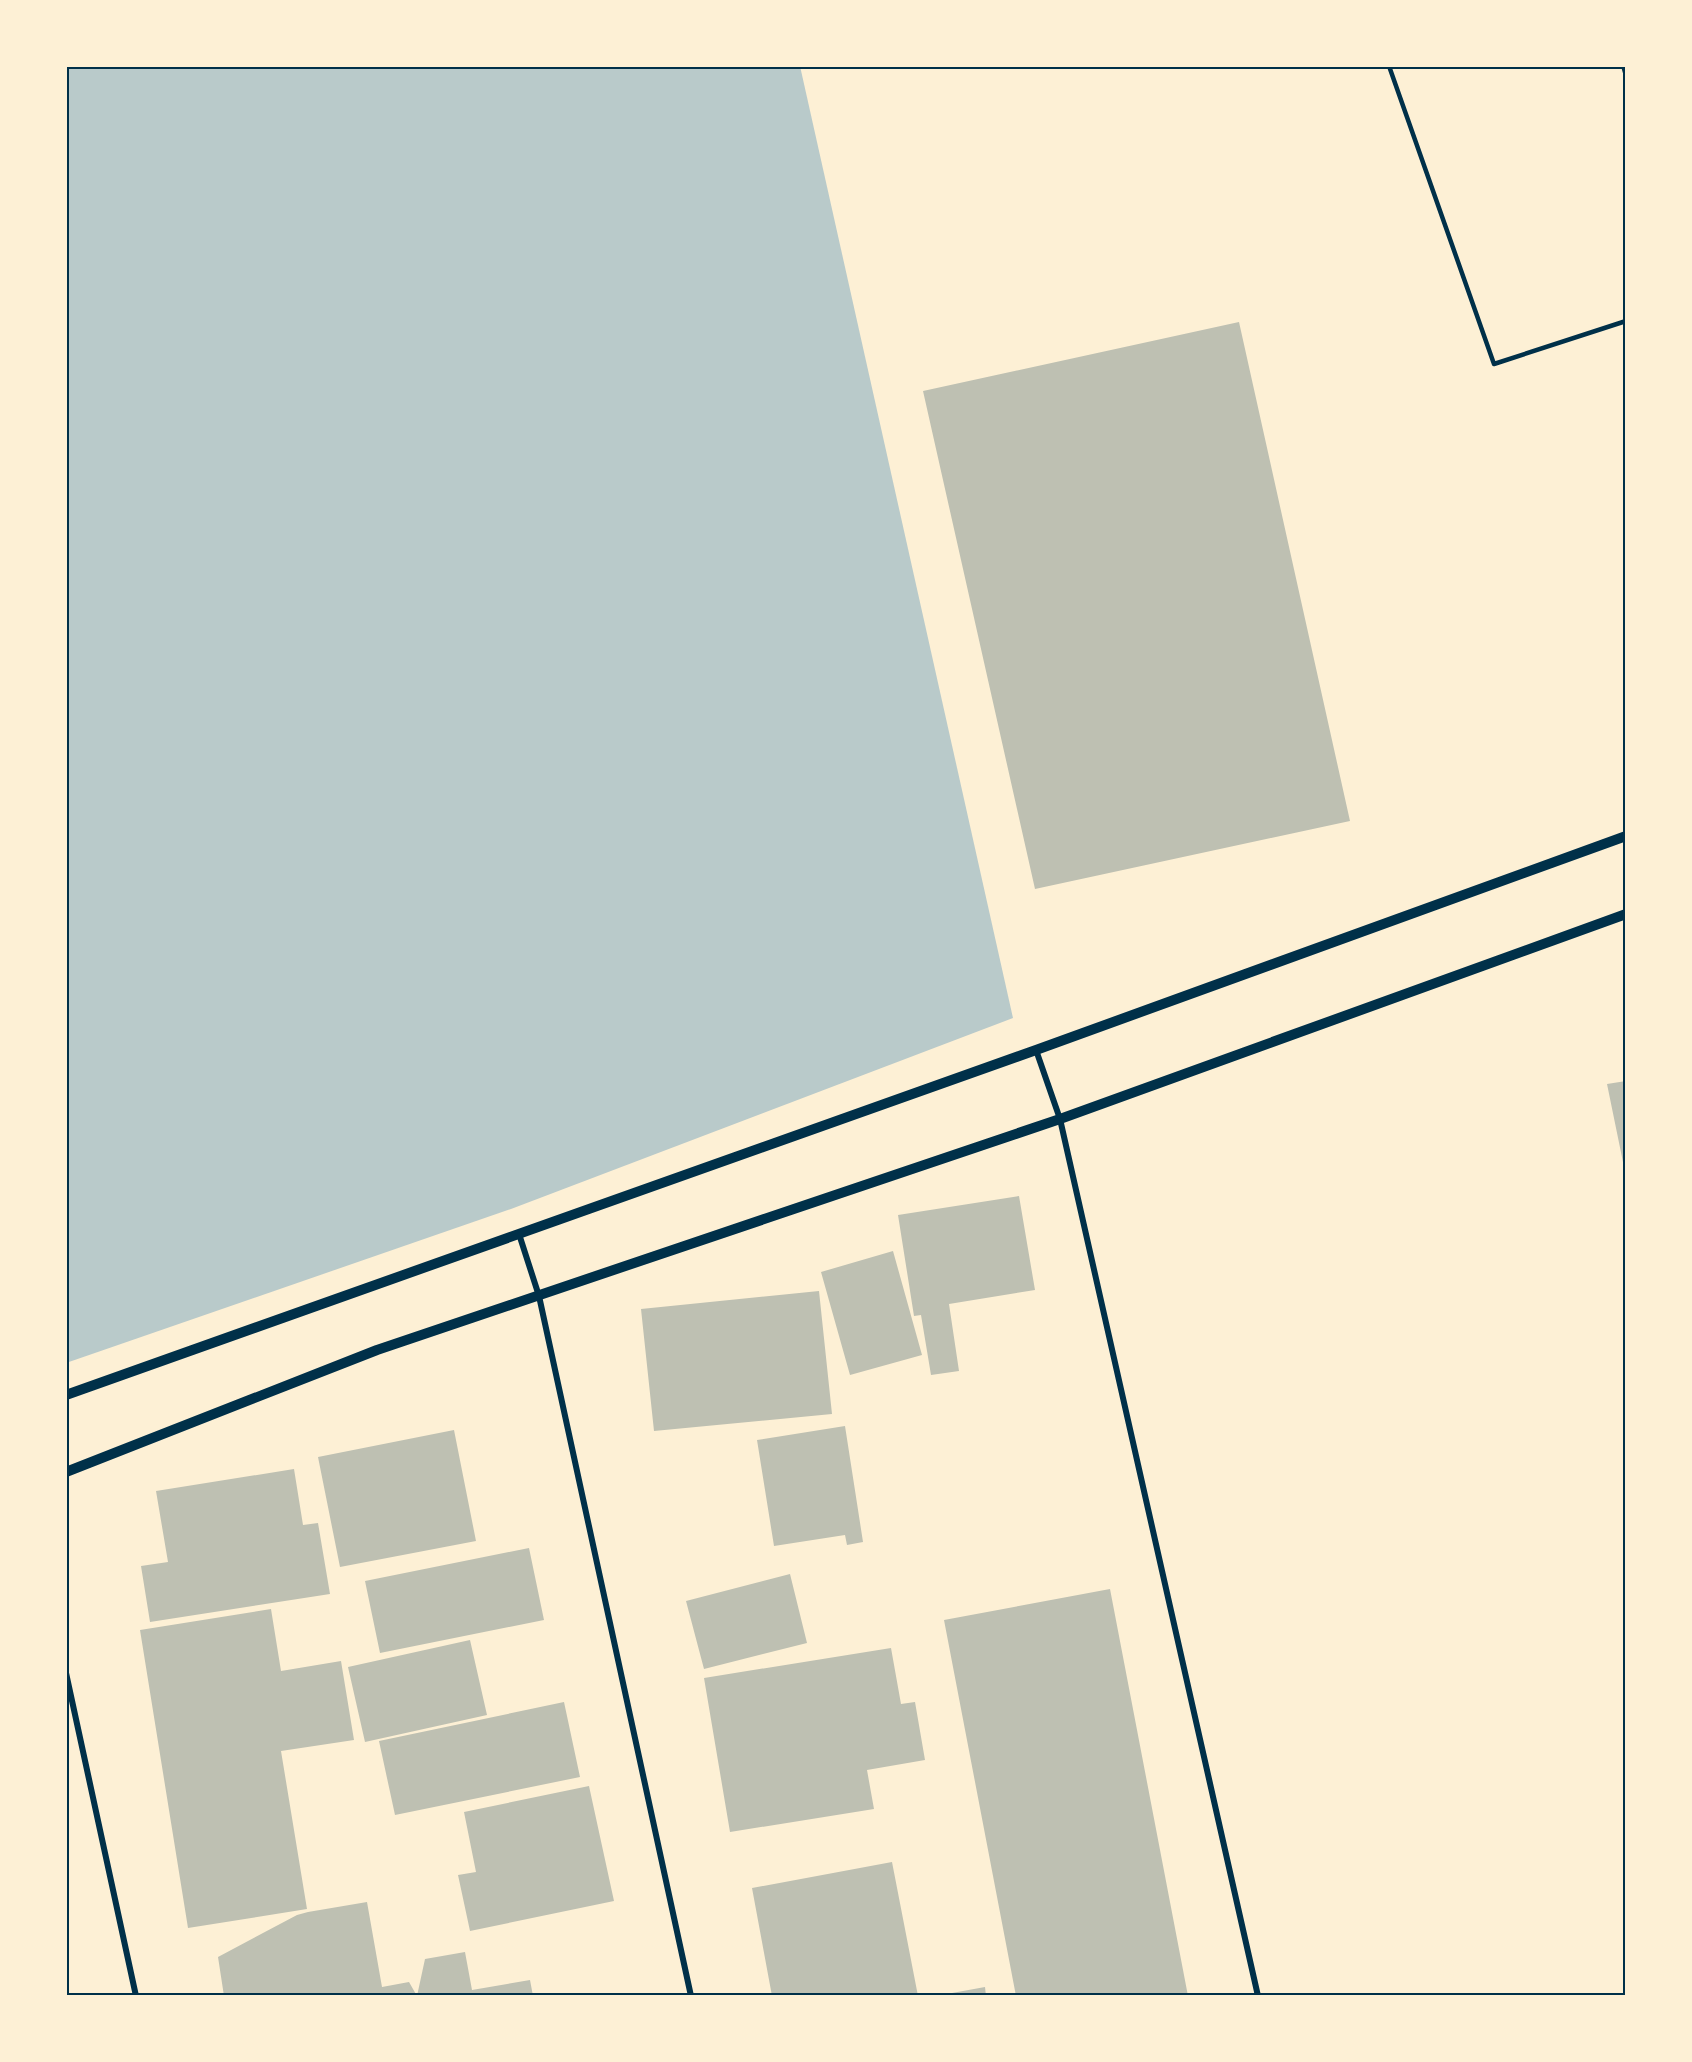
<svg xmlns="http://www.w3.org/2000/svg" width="1692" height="2062" viewBox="0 0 1692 2062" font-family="Signika,sans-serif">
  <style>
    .green { fill: #b9caca }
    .building { fill: #bec0b2 }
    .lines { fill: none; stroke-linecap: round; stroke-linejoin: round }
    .service { stroke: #003049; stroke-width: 4.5 }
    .minor { stroke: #003049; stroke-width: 6 }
    .tertiary { stroke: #003049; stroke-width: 10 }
    .neatline { fill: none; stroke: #003049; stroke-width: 2 }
  </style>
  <rect width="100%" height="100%" fill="#fdf0d5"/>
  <!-- green -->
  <path class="green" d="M66 66H800L1013 1018 511 1209 66 1363Z"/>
  <!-- building -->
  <path class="building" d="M1239 322 1350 821 1035 889 923 391Z
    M1626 1081V1172H1625L1607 1084Z
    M1019 1196 1035 1290 949 1304 959 1371 931 1375 921 1315 914 1316 898 1215Z
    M893 1251 922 1355 850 1375 821 1272Z
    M819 1291 832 1414 654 1431 641 1309Z
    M845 1426 863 1542 847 1545 845 1535 774 1546 757 1440Z
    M454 1430 476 1541 340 1567 318 1457Z
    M294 1469 303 1525 318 1523 330 1594 150 1622 141 1566 168 1562 156 1491Z
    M529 1548 544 1620 380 1653 365 1581Z
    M790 1574 807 1643 704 1669 686 1601Z
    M1110 1589 1188 1996H1016L944 1620Z
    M271 1609 281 1671 341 1661 354 1740 281 1751 307 1909 188 1928 140 1630Z
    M470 1640 487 1715 365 1742 348 1667Z
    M891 1648 901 1704 915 1702 925 1760 867 1770 874 1809 730 1832 704 1678Z
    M564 1702 580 1777 395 1815 379 1741Z
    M589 1786 614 1901 470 1931 458 1875 476 1872 464 1812Z
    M892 1862 918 1996H772L752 1888Z
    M367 1902 382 1987 409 1982 417 1996 425 1959 465 1952 472 1990 530 1980 533 1996H224L218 1957 297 1915 308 1912Z
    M985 1987 986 1996H941V1995Z"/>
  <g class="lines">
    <!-- service -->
    <path class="service" d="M1389 66 1494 364 1626 321"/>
    <!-- minor -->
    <path class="minor" d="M1624 66 1626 73
      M1036 1050 1060 1119 1258 1996
      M519 1234 539 1296 691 1996
      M66 1673 136 1996"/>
    <!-- tertiary -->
    <path class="tertiary" d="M66 1395 1036 1050 1626 836
      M66 1472 377 1350 1060 1119 1626 914"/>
  </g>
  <!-- border -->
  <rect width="1692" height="2062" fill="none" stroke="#fdf0d5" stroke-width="135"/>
  <rect x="68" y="68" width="1556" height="1926" class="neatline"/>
</svg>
